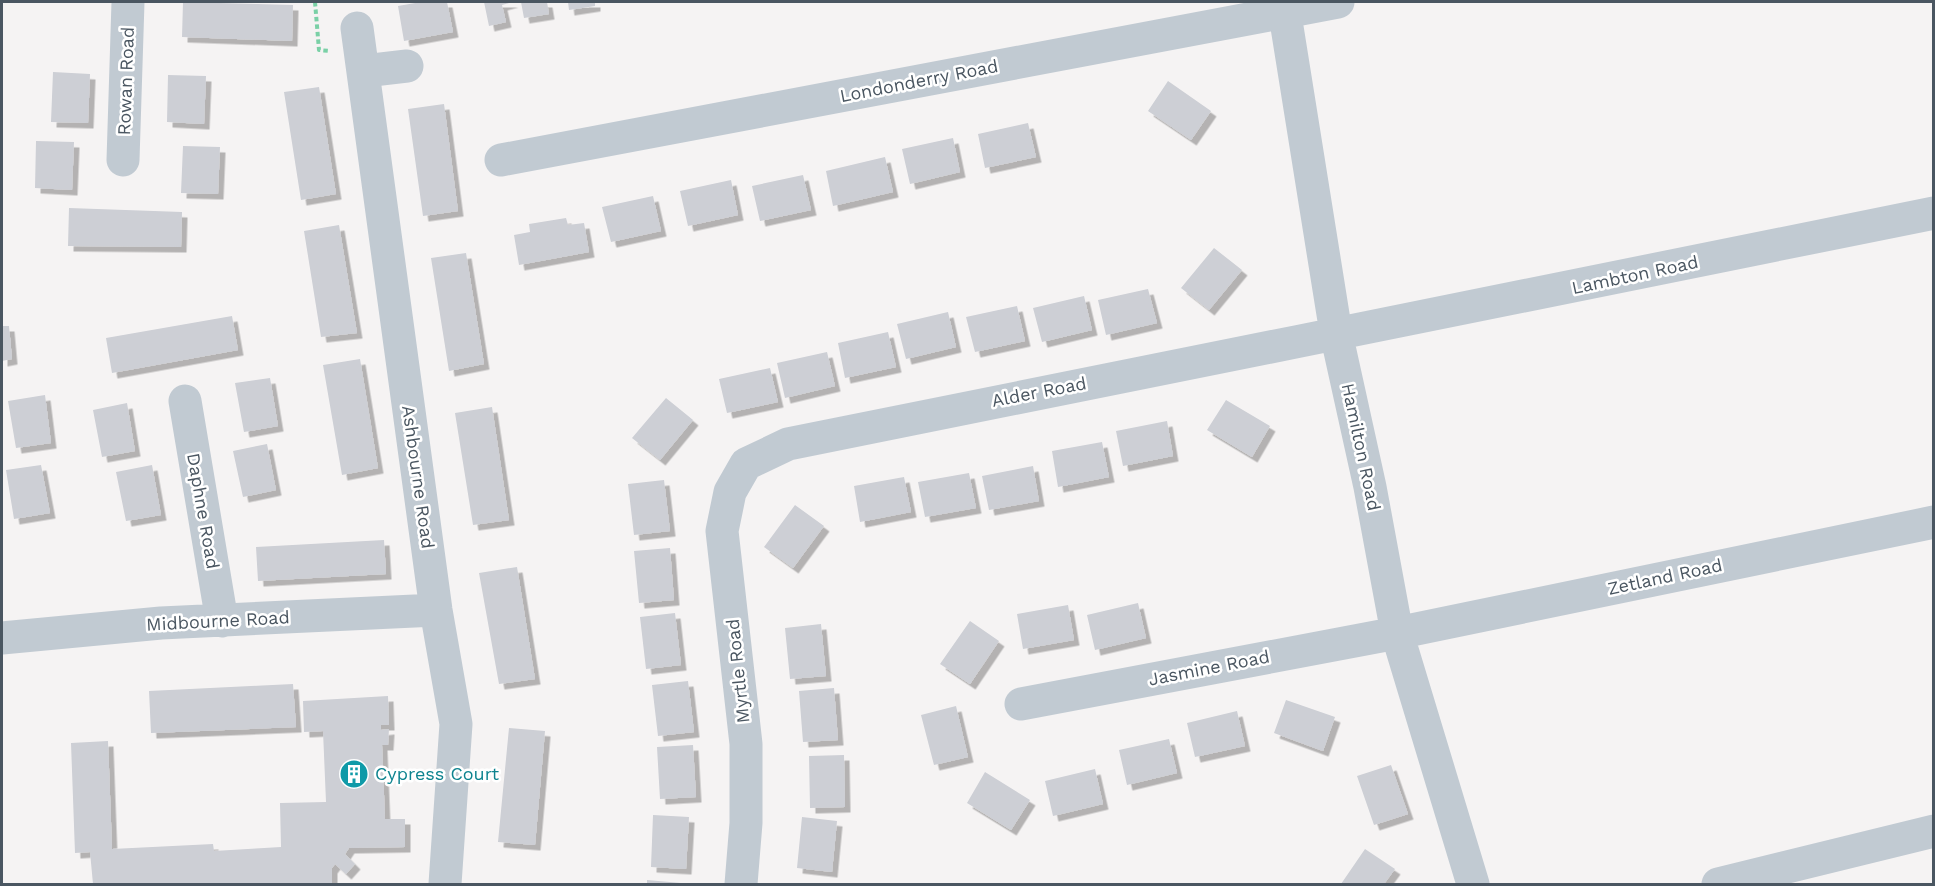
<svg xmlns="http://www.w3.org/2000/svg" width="1935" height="886" viewBox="0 0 1935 886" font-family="'Work Sans',sans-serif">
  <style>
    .building { fill: #cdcfd5; filter: url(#shadow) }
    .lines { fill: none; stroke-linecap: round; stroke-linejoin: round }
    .path { stroke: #7ad0a6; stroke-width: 4; stroke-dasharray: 4.5 3; stroke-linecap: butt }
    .minor { stroke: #c1cad2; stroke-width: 33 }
    .labels { text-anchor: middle; stroke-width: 5; stroke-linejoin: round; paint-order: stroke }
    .street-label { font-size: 18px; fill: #4a5661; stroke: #fff }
    .culture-label { font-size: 18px; fill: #0d838f; stroke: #fff; text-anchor: start }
  </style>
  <defs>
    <filter id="shadow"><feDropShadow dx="5.5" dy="5.5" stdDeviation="0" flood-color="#0004"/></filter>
  </defs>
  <rect width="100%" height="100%" fill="#f5f3f3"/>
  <!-- building -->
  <path class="building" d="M183 2 293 5 292 41 182 37Z
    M421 2H447L453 32 404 41 398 6Z
    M484 2H513L502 5 506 22 489 26Z
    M521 2H547L549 14 524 18Z
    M568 2H595V6L569 10Z
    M53 72 90 74 88 123 51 122Z
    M168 75 206 76 204 124 167 122Z
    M1168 81 1211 111 1191 140 1148 111Z
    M319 87 336 194 301 200 284 92Z
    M444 104 458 211 423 216 408 109Z
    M1028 123 1036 157 985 168 978 134Z
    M953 138 960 172 910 184 902 149Z
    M36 141 74 142 72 190 35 188Z
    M183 146 220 147 218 194 181 193Z
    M885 157 893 192 833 206 826 171Z
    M803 175 811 210 760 221 752 186Z
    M731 180 738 215 688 226 680 191Z
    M653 196 661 231 611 242 602 207Z
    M69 208 182 212 181 247 68 246Z
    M566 218 568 225 584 223 589 252 519 265 514 235 530 232 529 224Z
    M339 225 357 333 321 337 304 231Z
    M1214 248 1242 270 1209 310 1181 288Z
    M466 253 484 364 449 371 431 258Z
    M1148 289 1157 323 1106 335 1098 300Z
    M1084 296 1092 330 1042 342 1033 308Z
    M1017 306 1025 341 975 352 966 317Z
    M948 312 956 347 906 359 897 324Z
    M232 316 238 350 112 373 106 338Z
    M2 326H9L12 359 2 361Z
    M888 332 896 367 845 378 838 343Z
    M827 352 835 386 785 398 777 363Z
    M360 359 378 468 342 475 323 365Z
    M770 368 778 402 727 413 719 379Z
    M270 378 278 426 244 432 235 383Z
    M45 395 51 443 16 448 8 401Z
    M666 398 693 420 660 460 632 438Z
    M1226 400 1270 426 1252 457 1207 430Z
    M127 403 135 451 102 457 93 410Z
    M492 407 509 520 473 525 455 413Z
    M1167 421 1173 456 1123 466 1116 431Z
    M1102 442 1109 477 1058 487 1052 451Z
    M267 444 276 490 243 497 233 451Z
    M41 465 50 513 14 519 6 470Z
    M152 465 161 515 126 521 116 472Z
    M1033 466 1039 501 989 510 982 476Z
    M969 473 976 508 925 517 918 482Z
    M904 477 911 512 860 522 854 486Z
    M664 480 670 531 634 535 628 484Z
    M795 505 824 526 793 568 764 547Z
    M384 540 386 574 258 581 256 547Z
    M670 548 674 600 639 603 634 551Z
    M517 567 535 679 499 684 479 573Z
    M1138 603 1146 638 1095 650 1087 615Z
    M1068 605 1074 640 1023 649 1017 614Z
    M675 613 681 665 646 669 640 617Z
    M970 621 999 641 970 684 940 664Z
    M821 624 826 676 790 679 785 628Z
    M688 681 694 732 658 736 652 685Z
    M293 684 296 727 151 733 149 691Z
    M834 688 838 740 803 742 799 691Z
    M388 696 389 725H381V730L389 729 388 745H382L385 819H405V847L349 848 345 854 355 864 346 874 335 864 332 868V884H93L90 852 75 853 71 743 108 741 112 849 213 844 214 851 281 847 280 803 326 802 323 731 304 732 303 701Z
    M1286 700 1335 717 1323 751 1274 733Z
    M956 706 968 757 934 765 921 715Z
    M1237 711 1245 746 1195 757 1187 723Z
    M509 728 545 731 535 845 498 842Z
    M1169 739 1177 773 1127 785 1119 750Z
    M693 745 696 797 660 799 657 747Z
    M844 755 845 807 810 808 809 756Z
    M1391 765 1408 814 1374 825 1357 776Z
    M1095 769 1103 804 1053 816 1045 781Z
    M985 772 1030 800 1011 830 967 803Z
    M653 815 689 817 686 869 651 867Z
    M802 817 837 821 832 872 797 868Z
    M1365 849 1395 869 1384 884H1341Z
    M647 880 681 883V884H647Z"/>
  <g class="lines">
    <!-- path -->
    <path class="path" d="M315 2 319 50 330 51"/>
    <!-- minor -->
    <path class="minor" d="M1283 2 1336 333 1370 487 1397 633 1473 884
      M357 28 436 610 456 724 445 884
      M364 71 407 66
      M123 160 128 2
      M501 160 1338 2
      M185 401 222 621
      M2 638 161 623 436 610
      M1021 704 1397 633 1934 522
      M741 884 746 823V744L722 531 730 492 746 464 788 444C1170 366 1552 292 1934 213
      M1718 884 1934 831"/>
  </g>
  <!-- icons -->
  <defs>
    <g id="building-disc" transform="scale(1.5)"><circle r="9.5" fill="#0f9aa8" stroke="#fff"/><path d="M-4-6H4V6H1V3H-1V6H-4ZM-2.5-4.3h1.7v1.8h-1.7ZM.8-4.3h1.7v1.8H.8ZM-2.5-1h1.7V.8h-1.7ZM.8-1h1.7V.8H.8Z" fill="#fff"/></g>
  </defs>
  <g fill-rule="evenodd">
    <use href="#building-disc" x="354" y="774"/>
  </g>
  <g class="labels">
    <!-- street labels -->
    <g class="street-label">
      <text transform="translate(126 81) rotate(-88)" y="6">Rowan Road</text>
      <text transform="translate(919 81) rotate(-11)" y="6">Londonderry Road</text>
      <text transform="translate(1635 275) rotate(-12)" y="6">Lambton Road</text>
      <text transform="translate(1039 392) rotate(-11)" y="6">Alder Road</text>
      <text transform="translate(1361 447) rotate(78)" y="6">Hamilton Road</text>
      <text transform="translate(418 477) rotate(82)" y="6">Ashbourne Road</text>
      <text transform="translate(203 511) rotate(80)" y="6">Daphne Road</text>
      <text transform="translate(1665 577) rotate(-12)" y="6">Zetland Road</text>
      <text transform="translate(218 621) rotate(-3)" y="6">Midbourne Road</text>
      <text transform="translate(1209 668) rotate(-11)" y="6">Jasmine Road</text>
      <text transform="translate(738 671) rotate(-96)" y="6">Myrtle Road</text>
    </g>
    <!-- culture labels -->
    <g class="culture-label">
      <text x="375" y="780">Cypress Court</text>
    </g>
  </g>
  <!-- border -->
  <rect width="1935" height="886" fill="none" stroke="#4a5661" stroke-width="6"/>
</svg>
